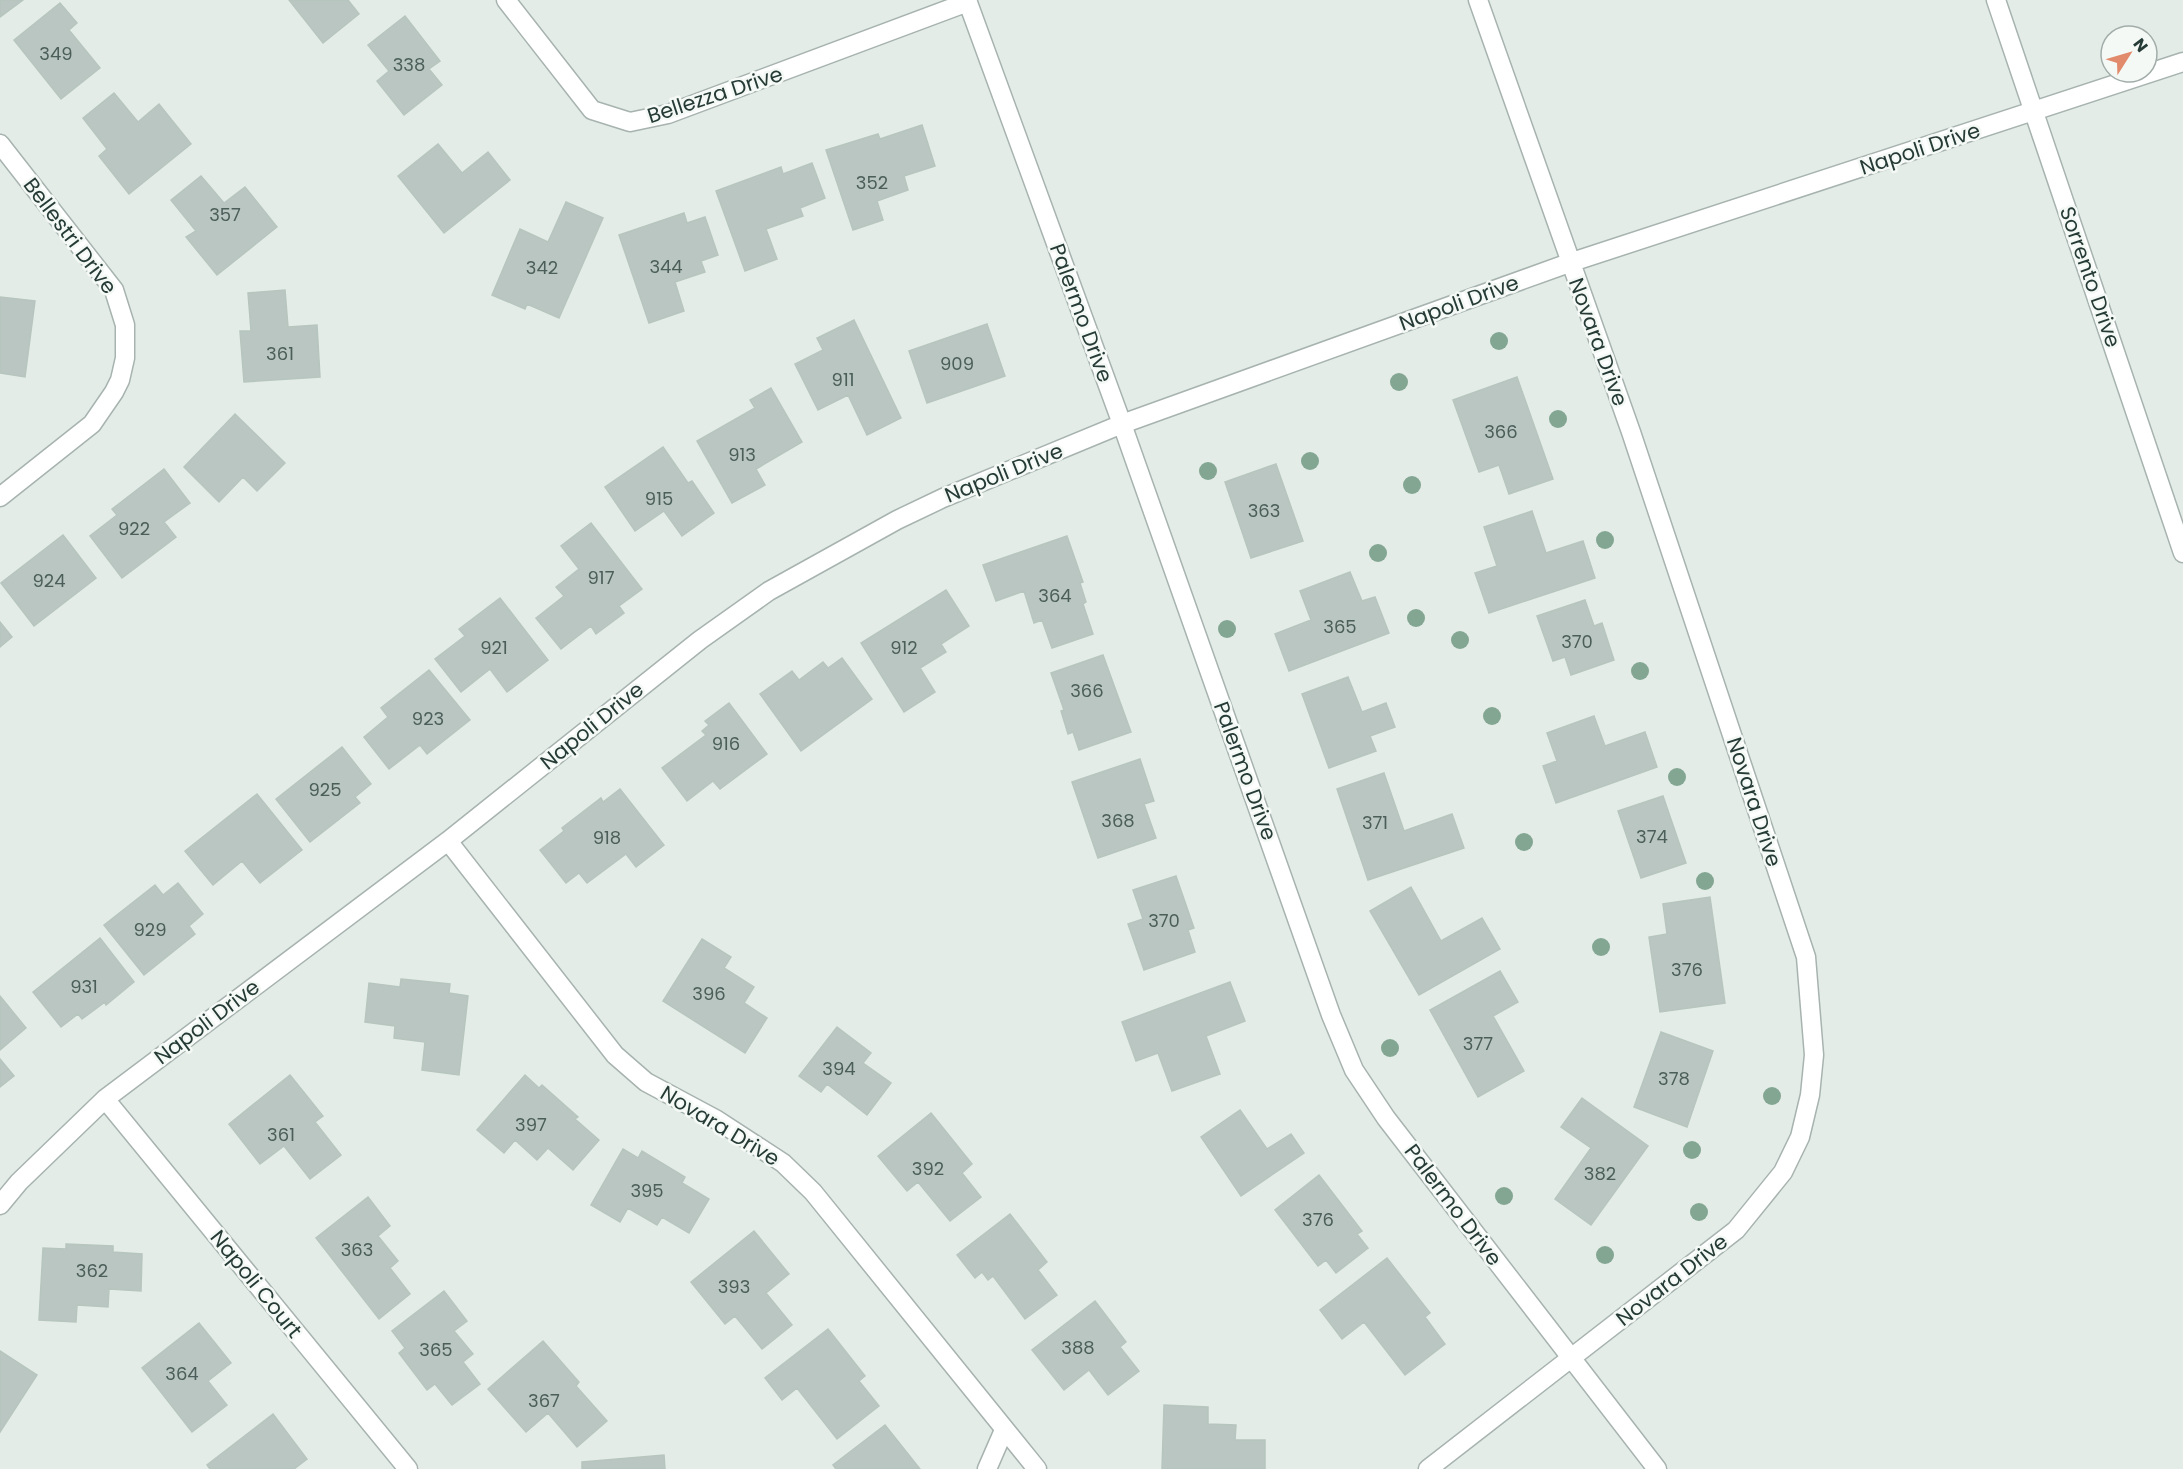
<svg xmlns="http://www.w3.org/2000/svg" width="2183" height="1469" viewBox="0 0 2183 1469" font-family="Poppins,sans-serif">
  <style>
    .building { fill: #bac6c1; stroke: #b7c5bf; stroke-width: 1.5 }
    .lines { fill: none; stroke-linecap: round; stroke-linejoin: round }
    .lane-casing { stroke: #a7b3af; stroke-width: 21 }
    .street-casing { stroke: #a7b3af; stroke-width: 21 }
    .lane { stroke: #fff; stroke-width: 18 }
    .street { stroke: #fff; stroke-width: 18 }
    .tree { fill: #83a692 }
    .labels { text-anchor: middle; stroke-width: 5; stroke-linejoin: round; paint-order: stroke }
    .number-label { font-size: 18px; fill: #4b5e59 }
    .street-label { font-size: 21px; fill: #263b36; stroke: #f4f9f6 }
  </style>
  <rect width="100%" height="100%" fill="#e4ece8"/>
  <!-- building -->
  <path class="building" d="M0 0H23L0 17Z
    M289 0H348L359 14 323 43Z
    M60 3 77 23 69 30 100 68 61 99 14 40Z
    M405 16 440 61 429 69 442 85 404 115 377 81 389 71 368 45Z
    M114 93 138 122 159 104 191 144 129 194 99 156 107 149 83 118Z
    M922 125 935 166 904 176 908 190 877 201 883 220 853 230 826 150 878 134 880 139Z
    M438 144 462 173 488 152 510 180 444 233 398 176Z
    M812 163 825 198 800 208 803 216 766 229 777 259 745 271 716 191 781 167 783 174Z
    M201 176 224 203 245 187 277 227 217 275 186 237 196 231 171 200Z
    M566 202 603 218 559 318 527 304 525 309 492 295 520 229 548 242Z
    M684 213 687 223 705 217 718 255 701 261 705 272 675 282 684 311 649 323 619 235Z
    M285 290 288 327 317 325 320 377 244 382 240 331H251L248 293Z
    M0 297 35 301 25 377 0 373Z
    M854 320 901 418 867 435 848 395 818 410 795 364 823 350 817 338Z
    M987 324 1005 376 927 403 909 351Z
    M1517 377 1553 479 1509 494 1499 465 1479 472 1453 400Z
    M771 388 802 442 756 469 765 485 732 503 697 441 755 408 750 400Z
    M235 414 285 463 257 491 243 477 219 502 184 467Z
    M663 447 688 483 692 481 714 513 682 536 664 511 635 531 605 487Z
    M1276 464 1303 541 1251 558 1225 482Z
    M164 469 190 503 164 522 176 537 122 578 90 536 117 515 112 509Z
    M1532 511 1546 553 1583 541 1595 578 1489 613 1475 573 1497 566 1484 527Z
    M591 523 642 589 619 606 624 613 596 634 591 626 561 649 536 618 564 596 556 587 579 569 561 546Z
    M63 535 96 578 34 626 1 583Z
    M1067 536 1083 582 1080 583 1086 602 1083 604 1093 634 1052 648 1042 620 1034 623 1024 591 996 601 983 565Z
    M1350 572 1362 601 1375 597 1389 633 1289 671 1275 634 1311 620 1300 591Z
    M946 590 969 626 941 644 946 652 920 668 935 692 904 712 861 643Z
    M500 598 548 660 507 692 490 669 461 692 435 659 465 636 459 629Z
    M1585 600 1594 626 1602 623 1614 660 1571 675 1565 657 1553 661 1537 616Z
    M0 622 12 637 0 647Z
    M1103 655 1131 732 1079 750 1073 732 1068 734 1061 711 1064 710 1051 673Z
    M842 658 872 699 801 751 760 694 792 671 799 680 823 662 828 668Z
    M429 670 470 720 427 754 420 745 389 769 364 737 388 717 381 708Z
    M1348 677 1362 712 1386 703 1395 727 1370 736 1376 751 1329 768 1302 694Z
    M729 703 767 754 720 789 713 781 687 801 662 768 706 735 702 731 709 725 705 721Z
    M1594 716 1605 746 1645 732 1657 767 1556 803 1543 766 1557 761 1547 733Z
    M342 747 371 784 355 797 360 803 310 842 276 799Z
    M1140 759 1154 801 1144 804 1156 838 1098 858 1072 782Z
    M1384 773 1404 831 1452 814 1464 848 1368 880 1337 789Z
    M620 789 664 845 636 867 626 854 587 883 579 873 566 883 540 850 564 831 562 828 601 798 603 802Z
    M257 794 302 850 260 883 242 861 213 885 185 851Z
    M1663 796 1686 863 1641 878 1618 811Z
    M1176 876 1194 928 1188 930 1195 952 1144 970 1128 924 1143 919 1133 890Z
    M178 883 203 914 189 926 195 934 144 975 104 925 155 885 163 895Z
    M1411 887 1441 941 1482 918 1500 949 1419 995 1370 911Z
    M1710 897 1725 1003 1660 1012 1649 937 1667 934 1663 904Z
    M100 938 134 982 106 1005 105 1002 82 1019 78 1014 61 1027 33 992Z
    M702 939 731 957 724 968 754 987 744 1003 767 1018 745 1053 663 1001Z
    M1500 971 1518 1002 1493 1016 1524 1071 1478 1097 1430 1010Z
    M401 979 450 984 449 993 468 996 459 1075 422 1070 425 1042 394 1038 395 1026 365 1022 369 983 400 987Z
    M1230 982 1245 1021 1206 1036 1220 1074 1172 1091 1158 1053 1136 1061 1122 1022Z
    M0 996 26 1028 0 1050Z
    M837 1027 871 1053 863 1063 891 1083 867 1115 827 1084 821 1092 799 1076Z
    M1661 1032 1713 1051 1687 1127 1634 1107Z
    M0 1059 14 1076 0 1087Z
    M290 1075 323 1116 315 1122 341 1155 310 1179 284 1146 260 1164 229 1124Z
    M525 1075 539 1088 542 1085 578 1117 575 1119 599 1140 573 1170 548 1148 537 1160 515 1140 504 1153 477 1130Z
    M1582 1098 1648 1146 1591 1225 1555 1199 1591 1148 1561 1127Z
    M1240 1110 1267 1149 1291 1134 1304 1153 1241 1196 1201 1137Z
    M931 1113 972 1164 962 1173 981 1197 950 1221 918 1182 907 1191 878 1156Z
    M623 1149 638 1158 642 1151 685 1177 682 1183 709 1199 689 1233 662 1217 657 1225 628 1208 620 1222 591 1205Z
    M1319 1175 1362 1231 1357 1234 1368 1248 1336 1273 1326 1260 1318 1266 1275 1210Z
    M368 1197 390 1226 378 1236 398 1261 390 1268 410 1294 379 1319 316 1238Z
    M1010 1214 1047 1262 1038 1270 1057 1295 1025 1319 993 1276 988 1280 982 1272 975 1278 957 1255Z
    M754 1231 789 1274 766 1293 792 1325 762 1349 735 1316 725 1324 691 1282Z
    M66 1244 113 1246V1252L142 1254 141 1291 109 1289 108 1307 77 1305 76 1322 39 1320 43 1248 66 1249Z
    M1387 1258 1430 1313 1425 1317 1445 1344 1405 1375 1364 1322 1342 1339 1320 1310Z
    M444 1291 467 1321 454 1331 473 1354 463 1362 480 1384 452 1405 435 1384 427 1390 399 1353 405 1348 392 1331Z
    M1095 1301 1126 1342 1120 1347 1139 1371 1108 1395 1089 1370 1064 1390 1032 1350Z
    M199 1323 231 1363 208 1381 227 1405 192 1432 142 1368Z
    M828 1329 865 1376 859 1381 879 1406 837 1439 797 1388 782 1400 765 1378Z
    M543 1341 579 1382 576 1386 607 1421 577 1447 548 1413 526 1432 488 1389Z
    M0 1351 37 1375 0 1432Z
    M1164 1405 1208 1407V1424L1236 1425 1235 1440H1265V1469H1162Z
    M273 1414 307 1459 294 1469H210L207 1465Z
    M885 1425 920 1469H836L833 1465Z
    M664 1455 665 1469H582V1462Z"/>
  <g class="lines">
    <!-- lane casing -->
    <g class="lane-casing">
      <path id="lane" d="M987 1469 1004 1430"/>
    </g>
    <!-- street casing -->
    <g class="street-casing">
      <path id="street" d="M506 0 592 110 630 122 668 114 968 2
        M967 0 1122 424 1331 1015 1354 1070 1386 1118 1657 1469
        M1996 0 2183 553
        M0 144 114 290 125 325V358L120 380 114 392 92 424 0 497
        M448 841 615 1055 646 1082 717 1120 783 1163 813 1192 1037 1469
        M105 1099 408 1469
        M0 1205 19 1182 105 1099 448 841 700 640 769 591 897 520 943 498 1122 424 1569 263 2183 62
        M1428 1469 1736 1230 1783 1172 1800 1137 1810 1095 1814 1055 1806 957 1631 432 1478 0"/>
    </g>
    <!-- lane -->
    <use href="#lane" class="lane"/>
    <!-- street -->
    <use href="#street" class="street"/>
  </g>
  <!-- trees -->
  <g class="tree">
    <circle cx="1499" cy="341" r="9"/>
    <circle cx="1399" cy="382" r="9"/>
    <circle cx="1558" cy="419" r="9"/>
    <circle cx="1310" cy="461" r="9"/>
    <circle cx="1208" cy="471" r="9"/>
    <circle cx="1412" cy="485" r="9"/>
    <circle cx="1605" cy="540" r="9"/>
    <circle cx="1378" cy="553" r="9"/>
    <circle cx="1416" cy="618" r="9"/>
    <circle cx="1227" cy="629" r="9"/>
    <circle cx="1460" cy="640" r="9"/>
    <circle cx="1640" cy="671" r="9"/>
    <circle cx="1492" cy="716" r="9"/>
    <circle cx="1677" cy="777" r="9"/>
    <circle cx="1524" cy="842" r="9"/>
    <circle cx="1705" cy="881" r="9"/>
    <circle cx="1601" cy="947" r="9"/>
    <circle cx="1390" cy="1048" r="9"/>
    <circle cx="1772" cy="1096" r="9"/>
    <circle cx="1692" cy="1150" r="9"/>
    <circle cx="1504" cy="1196" r="9"/>
    <circle cx="1699" cy="1212" r="9"/>
    <circle cx="1605" cy="1255" r="9"/>
  </g>
  <g class="labels">
    <!-- number labels -->
    <g class="number-label">
      <text x="56" y="60">349</text>
      <text x="409" y="71">338</text>
      <text x="872" y="189">352</text>
      <text x="225" y="221">357</text>
      <text x="666" y="273">344</text>
      <text x="542" y="274">342</text>
      <text x="280" y="360">361</text>
      <text x="957" y="370">909</text>
      <text x="843" y="386">911</text>
      <text x="1501" y="438">366</text>
      <text x="742" y="461">913</text>
      <text x="659" y="505">915</text>
      <text x="1264" y="517">363</text>
      <text x="134" y="535">922</text>
      <text x="601" y="584">917</text>
      <text x="49" y="587">924</text>
      <text x="1055" y="602">364</text>
      <text x="1340" y="633">365</text>
      <text x="1577" y="648">370</text>
      <text x="494" y="654">921</text>
      <text x="904" y="654">912</text>
      <text x="1087" y="697">366</text>
      <text x="428" y="725">923</text>
      <text x="726" y="750">916</text>
      <text x="325" y="796">925</text>
      <text x="1118" y="827">368</text>
      <text x="1375" y="829">371</text>
      <text x="1652" y="843">374</text>
      <text x="607" y="844">918</text>
      <text x="1164" y="927">370</text>
      <text x="150" y="936">929</text>
      <text x="1687" y="976">376</text>
      <text x="84" y="993">931</text>
      <text x="709" y="1000">396</text>
      <text x="1478" y="1050">377</text>
      <text x="839" y="1075">394</text>
      <text x="1674" y="1085">378</text>
      <text x="531" y="1131">397</text>
      <text x="281" y="1141">361</text>
      <text x="928" y="1175">392</text>
      <text x="1600" y="1180">382</text>
      <text x="647" y="1197">395</text>
      <text x="1318" y="1226">376</text>
      <text x="357" y="1256">363</text>
      <text x="92" y="1277">362</text>
      <text x="734" y="1293">393</text>
      <text x="1078" y="1354">388</text>
      <text x="436" y="1356">365</text>
      <text x="182" y="1380">364</text>
      <text x="544" y="1407">367</text>
    </g>
    <!-- street labels -->
    <g class="street-label">
      <text transform="translate(715 95) rotate(-18)" y="7">Bellezza Drive</text>
      <text transform="translate(1920 149) rotate(-18)" y="7">Napoli Drive</text>
      <text transform="translate(70 236) rotate(53)" y="7">Bellestri Drive</text>
      <text transform="translate(2090 277) rotate(71)" y="7">Sorrento Drive</text>
      <text transform="translate(1459 303) rotate(-20)" y="7">Napoli Drive</text>
      <text transform="translate(1081 313) rotate(70)" y="7">Palermo Drive</text>
      <text transform="translate(1598 342) rotate(70)" y="7">Novara Drive</text>
      <text transform="translate(1004 473) rotate(-22)" y="7">Napoli Drive</text>
      <text transform="translate(592 726) rotate(-39)" y="7">Napoli Drive</text>
      <text transform="translate(1245 771) rotate(70)" y="7">Palermo Drive</text>
      <text transform="translate(1754 802) rotate(72)" y="7">Novara Drive</text>
      <text transform="translate(207 1022) rotate(-37)" y="7">Napoli Drive</text>
      <text transform="translate(720 1126) rotate(31)" y="7">Novara Drive</text>
      <text transform="translate(1453 1205) rotate(53)" y="7">Palermo Drive</text>
      <text transform="translate(1672 1280) rotate(-38)" y="7">Novara Drive</text>
      <text transform="translate(256 1284) rotate(51)" y="7">Napoli Court</text>
    </g>
  </g>
  <!-- north arrow -->
  <g transform="translate(2129 54) rotate(53)"><circle r="28" fill="#f4f9f6" stroke="#a2ada9" stroke-width="1.5"/>
  <path d="M0-4.5L10 22L0 15L-10 22Z" fill="#e18a6c"/>
  <text y="-9" font-size="16" font-weight="bold" text-anchor="middle" fill="#263b36">N</text>
  </g>
</svg>
